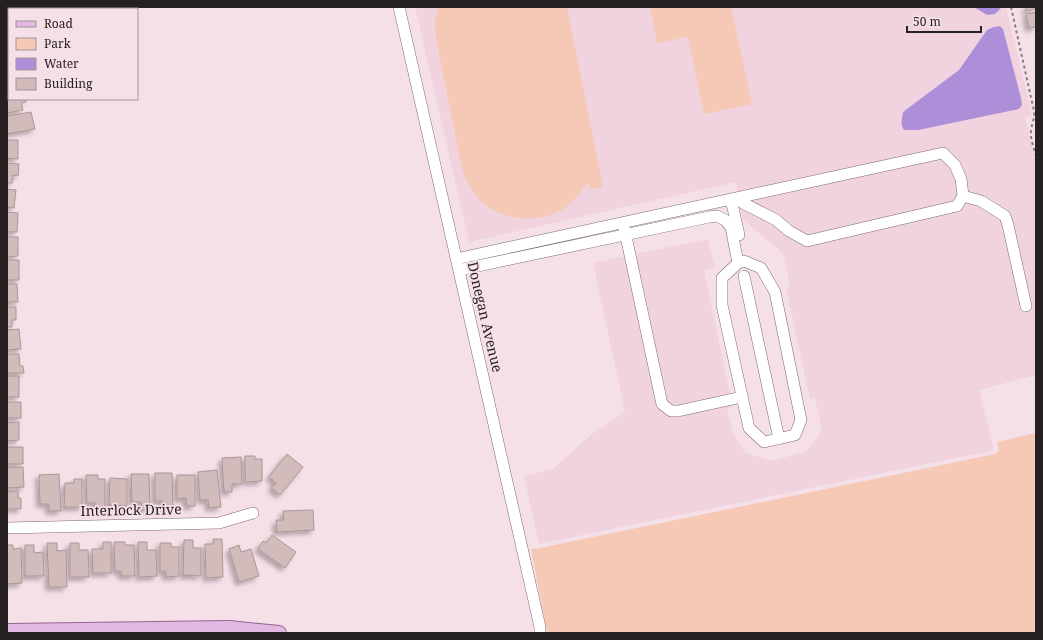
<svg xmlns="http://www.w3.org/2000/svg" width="1043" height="640" viewBox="0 0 1043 640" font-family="'Noto Serif',serif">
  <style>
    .built { fill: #f0d3df }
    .green { fill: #f6c8b6 }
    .water { fill: #ac8fd8 }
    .building { fill: #d2bbbb; stroke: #ab9595; filter: url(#shadow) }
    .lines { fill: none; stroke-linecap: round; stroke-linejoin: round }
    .minor-casing { stroke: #7c6a71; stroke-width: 12 }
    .major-casing { stroke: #946592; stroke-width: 16 }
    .path { stroke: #887a80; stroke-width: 2; stroke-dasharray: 3 3; stroke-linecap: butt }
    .minor { stroke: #fff; stroke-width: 11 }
    .major { stroke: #e2b9e2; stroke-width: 14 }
    .labels { text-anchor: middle; stroke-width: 3.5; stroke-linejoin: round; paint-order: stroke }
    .street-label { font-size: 14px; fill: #272023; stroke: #f5e0e8 }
  </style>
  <defs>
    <filter id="shadow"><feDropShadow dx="-3.5" dy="3.5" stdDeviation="2" flood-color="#0004"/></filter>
  </defs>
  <rect width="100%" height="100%" fill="#f5e0e8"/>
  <!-- built -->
  <path class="built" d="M415 7H1006L1032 115 1025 118 1033 150H1036V375L979 390 994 450 539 544 524 476 553 469 592 434 625 412 593 263 708 239 715 267 704 270 732 404 727 411 733 433 746 453 772 461 807 451 822 431 815 398 810 399 786 288 790 286 783 253 743 220 736 182 469 242Z"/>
  <!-- green -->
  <path class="green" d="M439 7H567L603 187 590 189 588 183H587C581 193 572 204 562 210 537 224 502 221 481 201 472 192 466 181 462 169L436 39 435 19Z
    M650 7H731L752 104 704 114 688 37 657 43Z
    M1036 433V633H547L531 549 540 548 995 454 997 453 999 450 997 442Z"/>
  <!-- water -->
  <path class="water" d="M974 7H1001V8L995 14 987 15Z
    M1000 26 1003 29 1021 98 1022 105 1019 109 918 130H904C900 124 902 120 903 112L959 70 987 30 994 27Z"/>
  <!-- building -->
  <path class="building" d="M13 7H24V9H13Z
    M1025 7H1036V9L1026 11Z
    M1036 12V27L1029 28 1026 14Z
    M7 49 9 55V66H7Z
    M9 70V90H7V71Z
    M7 93H9V99H26V102L21 103 23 110 7 113Z
    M31 112 35 129 7 134V116Z
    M7 140H18V159L7 158Z
    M7 163 19 164 18 176 13 175 12 183H7Z
    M7 189 16 190 14 208 7 207Z
    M7 212 18 213 17 232H7Z
    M7 237H18V256L7 257Z
    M7 260H19V280H7Z
    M7 284H17L18 302H7Z
    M7 307H16V320H12V327H7Z
    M19 329 21 349 7 350V330Z
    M7 354H19L20 366H23L24 373H7Z
    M7 376H19V397H7Z
    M7 402H21V418H7Z
    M19 422V440L7 441V423Z
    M7 447H23V464H7Z
    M287 454 303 467 280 495 271 488 276 483 269 477Z
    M245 456H255V459H262V481L245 482Z
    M241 457 242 484H232V492H224L222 458Z
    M23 467 24 487 7 488V468Z
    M217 470 221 507 209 508 208 500H200L198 472Z
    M155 473H172L173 509H163V501H155Z
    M59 474 61 511H49V504H40L39 475Z
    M131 474H149L150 509 142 510 141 502H132Z
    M86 475H98V479H105V510H96V503H87Z
    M177 475H195V506H187L186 498 177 499Z
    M110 478 127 479V506L109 505Z
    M74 479H82V507H64L65 483H74Z
    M18 491V498H21V509H7V492Z
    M313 510 314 530 277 532 276 520H284L283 511Z
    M272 535 296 552 285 568 258 549 263 541 266 543Z
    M213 539H222L223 577 206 578 205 544H214Z
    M184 540H193V548H201V576L183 575Z
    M103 542H111V573H93L92 549H103Z
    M114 542H125V545H134L135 576H122L121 571H115Z
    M138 542H147V550H156L157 576 139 577Z
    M47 543H57V551L66 550 67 587H49Z
    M70 543H79V550H88L89 577H70Z
    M160 543H171V547H179V576L166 577V571H160Z
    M7 545H13V549L21 548 22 583 7 584Z
    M25 545H34V553L43 552 44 576H25Z
    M239 545 241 552 251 549 259 576 239 582 229 549Z"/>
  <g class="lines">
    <!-- minor casing -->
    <g class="minor-casing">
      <path id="minor" d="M399 7 540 627V633
        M7 29H9
        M963 196 981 201 1005 216 1008 225 1026 306
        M731 199 739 235
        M624 227 662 404 671 411H678L742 397
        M456 259 943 153 955 165 961 179 963 196 957 206 807 241 789 231 776 220 743 203
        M744 261 761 268 775 292 801 420 795 435 764 442 749 428 722 305V278L738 263Z
        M459 270 709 217 717 216 725 220 731 227 738 263
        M744 276 779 439
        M7 528 219 523 253 513"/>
    </g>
    <!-- major casing -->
    <g class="major-casing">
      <path id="major" d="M7 631 229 628 279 633"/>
    </g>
    <!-- path -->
    <path class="path" d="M1011 7 1034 111C1035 118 1032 123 1031 130 1030 139 1034 148 1036 156"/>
    <!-- minor -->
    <use href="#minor" class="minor"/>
    <!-- major -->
    <use href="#major" class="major"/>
  </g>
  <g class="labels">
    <!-- street labels -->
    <g class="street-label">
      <text transform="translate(485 317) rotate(77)" y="5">Donegan Avenue</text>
      <text transform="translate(131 510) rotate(-1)" y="5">Interlock Drive</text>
    </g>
  </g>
  <!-- border -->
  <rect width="1043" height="640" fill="none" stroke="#272023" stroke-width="16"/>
  <!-- legend -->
  <rect x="8" y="8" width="130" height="92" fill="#f5e0e8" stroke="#a39399"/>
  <rect x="16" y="21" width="20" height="6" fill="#e2b9e2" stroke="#a39399"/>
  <text x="44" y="28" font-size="12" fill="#272023">Road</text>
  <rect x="16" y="38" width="20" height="12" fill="#f6c8b6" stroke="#a39399"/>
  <text x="44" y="48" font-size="12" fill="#272023">Park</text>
  <rect x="16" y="58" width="20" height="12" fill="#ac8fd8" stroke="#a39399"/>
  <text x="44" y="68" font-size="12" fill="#272023">Water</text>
  <rect x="16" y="78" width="20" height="12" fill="#d2bbbb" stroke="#a39399"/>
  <text x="44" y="88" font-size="12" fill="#272023">Building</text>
  <!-- scale -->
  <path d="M907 26v6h74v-6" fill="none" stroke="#272023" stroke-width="2"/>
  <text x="913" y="26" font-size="12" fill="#272023" stroke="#f5e0e8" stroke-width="3" paint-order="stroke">50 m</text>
</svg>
